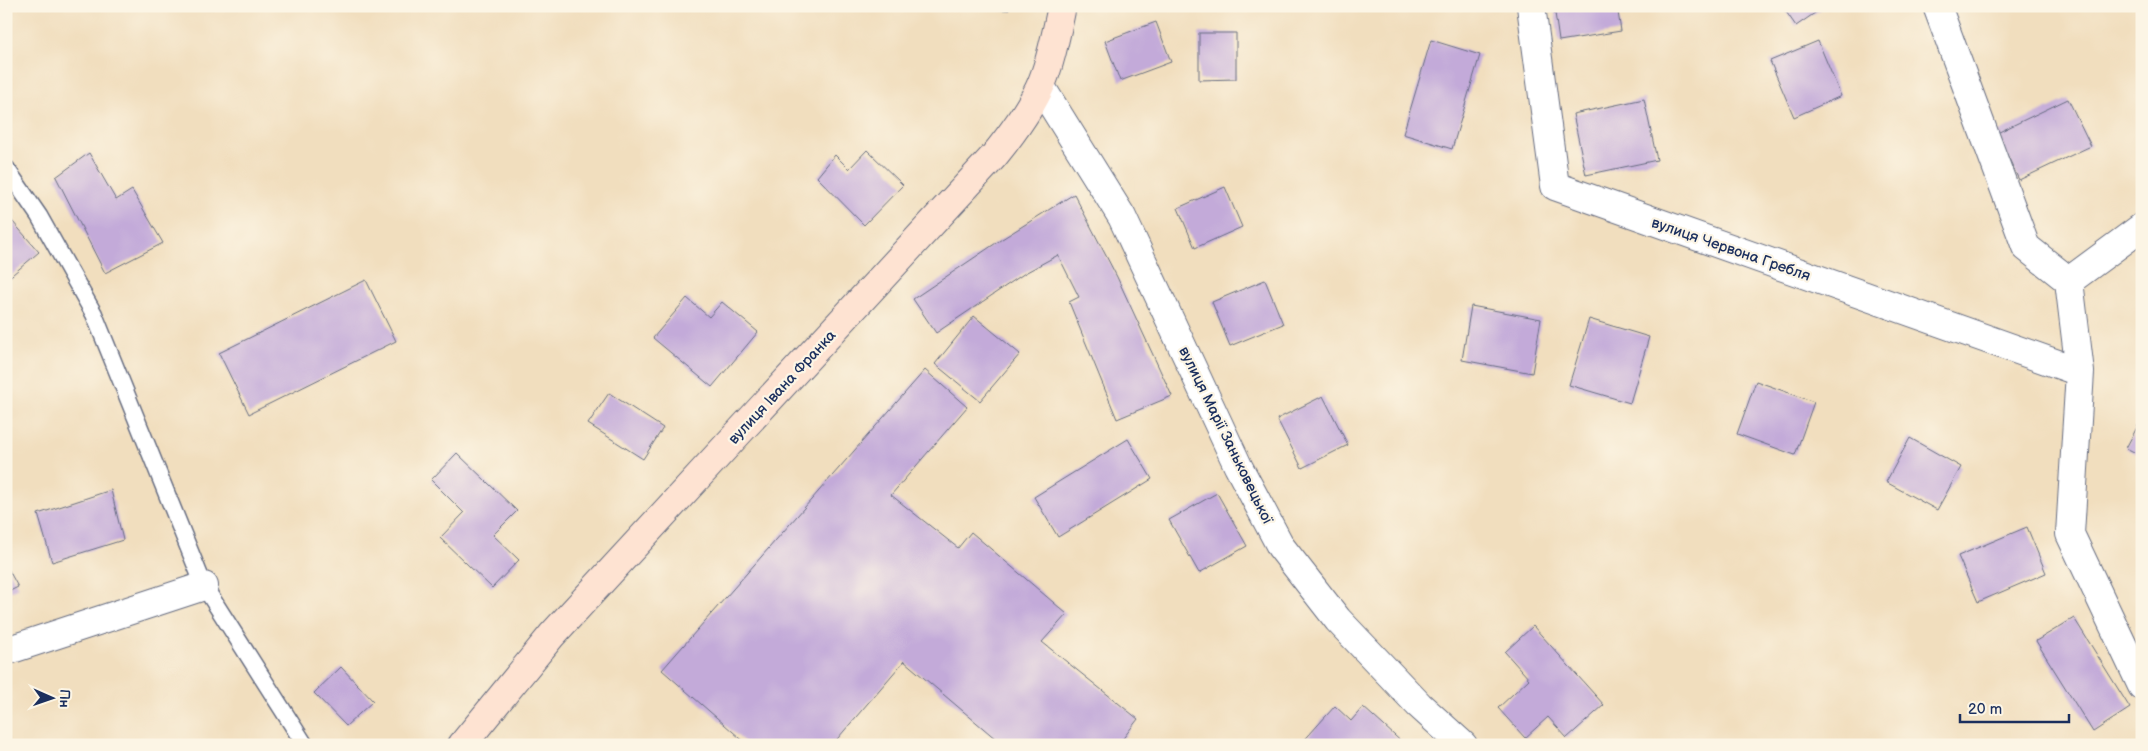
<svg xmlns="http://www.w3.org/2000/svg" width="2148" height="751" viewBox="0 0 2148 751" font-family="'Balsamiq Sans',sans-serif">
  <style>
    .building { fill: #c3aad9 }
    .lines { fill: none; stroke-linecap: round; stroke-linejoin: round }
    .lane-casing { stroke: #666c80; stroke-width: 19 }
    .street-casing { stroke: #666c80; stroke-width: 30 }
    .secondary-casing { stroke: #666c80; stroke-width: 30 }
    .lane { stroke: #fff; stroke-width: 16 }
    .street { stroke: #fff; stroke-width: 28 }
    .secondary { stroke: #fee3d2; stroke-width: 28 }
    .labels { text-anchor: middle; stroke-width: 4.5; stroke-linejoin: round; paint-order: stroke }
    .street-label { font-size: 15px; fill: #1b2f5e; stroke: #fcf5e5 }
  </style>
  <rect width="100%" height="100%" fill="#fcf5e5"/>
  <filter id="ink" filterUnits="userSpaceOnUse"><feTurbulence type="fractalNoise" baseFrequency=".02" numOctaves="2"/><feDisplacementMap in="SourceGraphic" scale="10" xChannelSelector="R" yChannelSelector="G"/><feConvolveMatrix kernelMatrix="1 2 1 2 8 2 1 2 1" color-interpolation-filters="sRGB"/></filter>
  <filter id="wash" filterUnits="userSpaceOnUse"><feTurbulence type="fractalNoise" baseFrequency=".0096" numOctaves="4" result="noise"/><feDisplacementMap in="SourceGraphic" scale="20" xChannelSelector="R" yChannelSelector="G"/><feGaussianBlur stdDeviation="1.12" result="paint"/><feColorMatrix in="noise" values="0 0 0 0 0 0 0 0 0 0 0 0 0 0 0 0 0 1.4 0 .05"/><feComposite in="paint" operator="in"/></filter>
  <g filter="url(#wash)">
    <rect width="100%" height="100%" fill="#f1debe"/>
    <g id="blocks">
      <!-- building -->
      <path class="building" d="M959 6H1009V10L958 8Z
        M1554 6H1617L1621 31 1559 41Z
        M1782 6H1825L1796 26Z
        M1156 22 1171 62 1120 81 1105 41Z
        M1199 33H1236V79L1199 80Z
        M1431 40 1480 55 1452 149 1403 134Z
        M1818 41 1841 96 1794 117 1770 61Z
        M1644 99 1657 160 1586 175 1573 114Z
        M2068 99 2091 146 2019 180 1997 133Z
        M867 150 903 185 864 225 817 177 835 155 849 169Z
        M89 153 116 200 132 190 163 243 105 273 56 177Z
        M1225 187 1242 227 1195 248 1178 208Z
        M1074 194 1117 277 1172 396 1117 419 1069 302 1079 297 1058 255 1025 273 936 333 913 299 1002 239Z
        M6 214 39 252 6 280Z
        M366 280 396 341 249 414 219 353Z
        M1265 280 1283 324 1230 346 1212 302Z
        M687 298 709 317 722 302 758 332 712 387 653 338Z
        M1471 306 1541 319 1532 373 1462 360Z
        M974 316 1020 354 980 401 935 364Z
        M1589 319 1649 337 1630 403 1569 385Z
        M925 370 967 407 891 495 958 548 971 532 1067 614 1042 642 1138 719 1118 745H1003L904 661 832 745H748L662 670Z
        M1756 381 1814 402 1795 455 1737 434Z
        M609 393 663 428 643 459 588 424Z
        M1323 396 1348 445 1302 468 1277 419Z
        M2142 418V456L2126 448Z
        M1910 438 1961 467 1937 510 1886 482Z
        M1128 439 1152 479 1058 537 1034 497Z
        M457 453 517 511 493 535 519 560 492 588 440 538 464 513 431 480Z
        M111 490 123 540 52 562 38 514Z
        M1217 493 1247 546 1199 573 1169 520Z
        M2027 527 2046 573 1978 602 1958 556Z
        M6 565 18 587 6 593Z
        M2074 618 2130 708 2093 732 2036 641Z
        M1533 626 1604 705 1567 738 1548 717 1525 738 1498 708 1529 679 1505 652Z
        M341 667 373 701 346 726 314 693Z
        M1335 706 1351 721 1363 707 1405 745H1300Z"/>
    </g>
  </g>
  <g filter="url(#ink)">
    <use href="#blocks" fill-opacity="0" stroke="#666c80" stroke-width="1"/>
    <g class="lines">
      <!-- lane casing -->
      <g class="lane-casing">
        <path id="lane" d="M6 168 39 216 94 314 204 586 305 745"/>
      </g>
      <!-- street casing -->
      <g class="street-casing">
        <path id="street" d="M1531 6 1555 186 2080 372
          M1937 6 2026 247 2069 281 2080 372 2070 534 2142 686
          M1041 87 1122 217 1238 466 1281 547 1338 620 1419 705 1463 745
          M2069 281 2142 227
          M6 651 204 586"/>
      </g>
      <!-- secondary casing -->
      <g class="secondary-casing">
        <path id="secondary" d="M462 745 552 635 994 156C1011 135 1027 114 1039 89 1050 67 1057 30 1062 6"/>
      </g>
      <!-- lane -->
      <use href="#lane" class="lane"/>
      <!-- street -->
      <use href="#street" class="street"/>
      <!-- secondary -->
      <use href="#secondary" class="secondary"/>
    </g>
  </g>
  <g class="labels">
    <!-- street labels -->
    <g class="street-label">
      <text transform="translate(1731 249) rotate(19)" y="5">вулиця Червона Гребля</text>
      <text transform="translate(782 387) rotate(-47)" y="5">вулиця Івана Франка</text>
      <text transform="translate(1226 435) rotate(64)" y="5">вулиця Марії Заньковецької</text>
    </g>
  </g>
  <!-- margin -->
  <rect width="2148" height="751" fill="none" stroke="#fcf5e5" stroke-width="25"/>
  <!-- north arrow -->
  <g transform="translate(52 698) rotate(92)" stroke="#fcf5e5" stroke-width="4" paint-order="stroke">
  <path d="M0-4L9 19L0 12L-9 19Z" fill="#1b2f5e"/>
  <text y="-8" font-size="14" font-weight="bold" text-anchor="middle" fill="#1b2f5e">Пн</text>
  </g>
  <!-- scale -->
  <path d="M1960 714v8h109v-8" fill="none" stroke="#1b2f5e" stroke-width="2.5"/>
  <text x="1968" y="714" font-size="15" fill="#1b2f5e" stroke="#fcf5e5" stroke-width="4" paint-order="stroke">20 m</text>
</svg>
